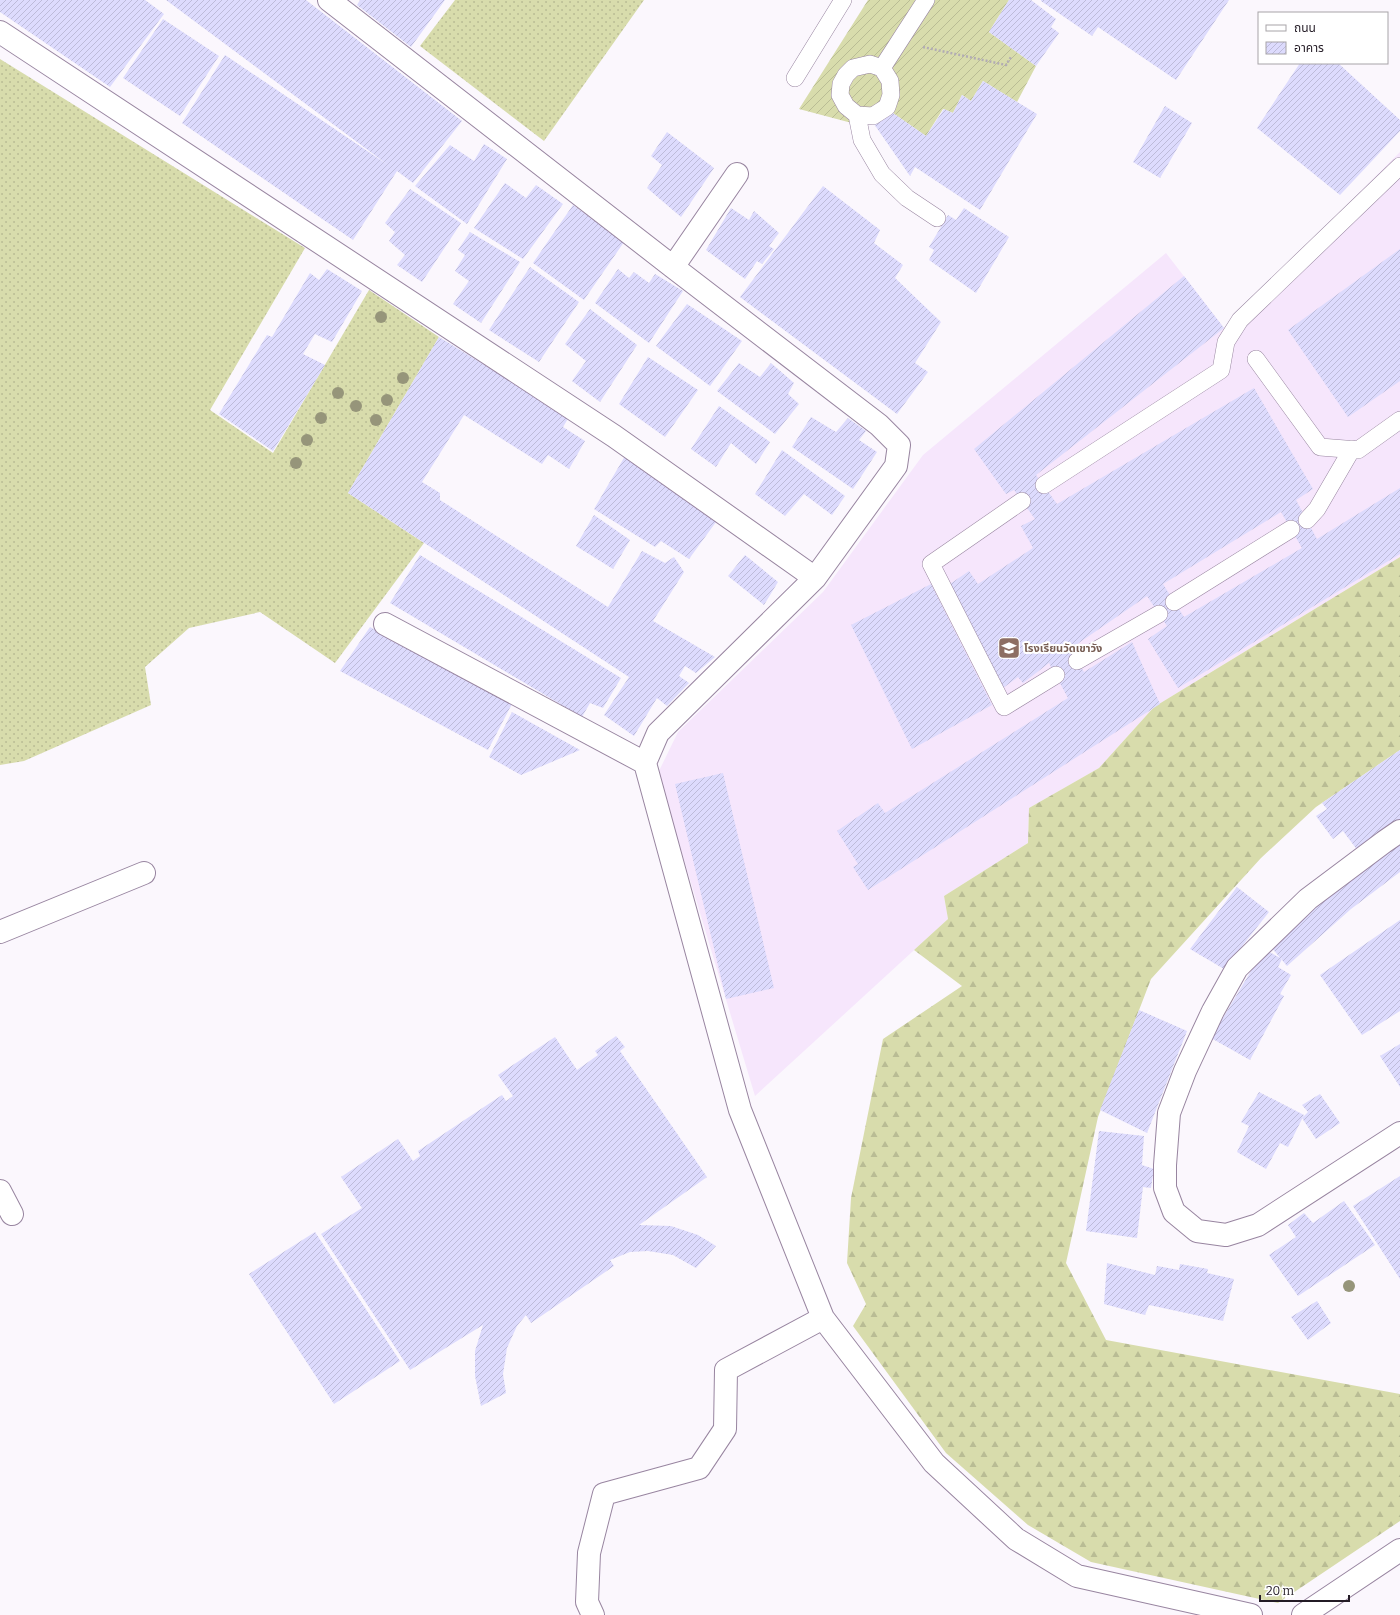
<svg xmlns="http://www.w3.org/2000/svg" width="1400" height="1615" viewBox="0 0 1400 1615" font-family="Bitter,'Noto Sans Thai',serif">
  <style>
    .built { fill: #f6e6fc }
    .grass { fill: url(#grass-dots) }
    .forest { fill: url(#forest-firs) }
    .garden { fill: url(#garden-furrows) }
    .building { fill: url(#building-hatch); fill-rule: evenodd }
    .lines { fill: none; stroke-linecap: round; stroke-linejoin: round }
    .lane-casing { stroke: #9885a0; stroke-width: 18 }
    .street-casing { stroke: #9885a0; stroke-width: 24 }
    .path { stroke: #b2acb4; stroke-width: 2.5; stroke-dasharray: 2 2; stroke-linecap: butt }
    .lane { stroke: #fff; stroke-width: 17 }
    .street { stroke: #fff; stroke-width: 22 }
    .tree { fill: #96957a }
    .labels { text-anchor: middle; stroke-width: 4; stroke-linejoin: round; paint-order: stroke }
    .education-label { font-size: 11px; font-weight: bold; fill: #785e54; stroke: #fff; text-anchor: start }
  </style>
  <defs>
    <pattern id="grass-dots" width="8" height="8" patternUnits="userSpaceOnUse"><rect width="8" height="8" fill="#d8dcac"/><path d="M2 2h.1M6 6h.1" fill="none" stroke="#b9bc94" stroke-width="1.8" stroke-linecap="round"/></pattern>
    <pattern id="forest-firs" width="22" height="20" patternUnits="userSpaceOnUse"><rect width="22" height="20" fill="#d8dcac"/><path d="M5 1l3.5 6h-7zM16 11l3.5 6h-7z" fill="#b9bc94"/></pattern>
    <pattern id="garden-furrows" width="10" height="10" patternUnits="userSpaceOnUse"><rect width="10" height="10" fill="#d8dcac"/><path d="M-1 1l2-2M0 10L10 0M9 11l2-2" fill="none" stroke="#b9bc94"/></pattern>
    <pattern id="building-hatch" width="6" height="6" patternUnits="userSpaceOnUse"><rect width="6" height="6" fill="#dddbfd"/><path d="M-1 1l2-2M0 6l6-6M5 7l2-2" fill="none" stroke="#bdbbd9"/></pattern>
  </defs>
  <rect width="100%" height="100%" fill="#fbf7fd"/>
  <!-- built -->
  <path class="built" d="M1400 152V557L1154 707 1099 768 1029 808 1028 843 944 896 948 919 755 1096 658 773 678 732 823 592 923 455 1166 253 1224 328Z"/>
  <!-- grass -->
  <path class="grass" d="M455 0H644L544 141 420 46Z
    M0 59 305 248 210 410 273 453 369 290 439 337 348 493 424 543 335 663 260 612 189 628 145 667 151 705 24 761 0 765Z"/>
  <!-- forest -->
  <path class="forest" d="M1400 557V750L1316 807 1261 858 1151 979 1098 1117 1066 1263 1106 1340 1400 1394V1521L1278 1603 1091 1562 1028 1525 946 1453 853 1326 866 1304 847 1263 851 1198 883 1039 962 986 914 950 948 919 944 896 1028 843 1029 808 1099 768 1154 707Z"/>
  <!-- garden -->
  <path class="garden" d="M868 0H1009L989 32 1036 66 1017 102 983 81 971 101 962 95 953 113 943 109 926 136 890 111 874 124 848 122 799 109Z"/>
  <!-- building -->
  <path class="building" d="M0 0H145L164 14 110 87 0 12Z
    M166 0H306L462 121 413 183 397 171 353 240 182 123 225 55 388 165Z
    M360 0H445L411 47 357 5Z
    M1009 0H1031L1056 19 1051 27 1059 33 1036 66 989 32Z
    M1041 0H1229L1176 80 1098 27 1092 36 1041 1Z
    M163 19 219 56 180 116 123 78Z
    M1300 63H1338L1400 120V131L1340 195 1257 128Z
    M983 81 1037 114 980 210 915 167 910 176 874 124 890 111 926 136 944 109 953 113 962 95 971 101Z
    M1165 106 1192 123 1160 178 1133 162Z
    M667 132 714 168 681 217 647 188 662 165 651 156Z
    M484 144 507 159 467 224 415 186 450 145 474 161Z
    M505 183 526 198 536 185 563 204 523 259 474 228Z
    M823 186 880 230 874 243 903 265 895 278 941 322 915 363 928 372 897 414 740 297Z
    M410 189 461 223 422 282 397 265 405 255 389 241 395 232 385 223Z
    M573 205 624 242 584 300 533 263Z
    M731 208 749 220 754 211 779 233 769 246 774 249 762 264 757 261 745 279 706 250Z
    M964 208 1009 237 976 293 929 260 934 250 929 247 948 215 956 220Z
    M470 232 520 262 481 323 453 304 469 281 455 271 465 255 458 250Z
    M1400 249V381L1348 417 1288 330Z
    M530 267 579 302 539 362 489 330Z
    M327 269 362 291 332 342 315 334 303 354 325 365 273 451 219 414 267 335 272 337 310 273 319 280Z
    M618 269 629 278 634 272 649 283 655 274 683 291 649 343 595 303Z
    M1184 276 1224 328 1036 475 1057 504 1254 388 1313 489 1296 500 1317 539 1400 488V554L1178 688 1148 639 1167 626 1147 596 1070 649 1084 672 1132 642 1160 704 868 890 853 867 858 864 837 831 878 803 885 813 1068 698 1049 663 1023 683 1018 677 999 691 947 586 969 571 978 584 1033 548 1021 526 1035 519 1014 490 1006 494 974 449ZM1281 512 1302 548 1184 617 1163 584Z
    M687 304 742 341 710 386 656 346Z
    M590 309 637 345 600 402 572 381 586 361 565 344Z
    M439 337 569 417 563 427 585 441 569 469 548 455 542 464 464 415 422 482 440 493V500L608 607 642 551 665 563 674 557 684 572 653 621 715 657 696 673 685 666 679 676 689 683 667 706 657 698 634 736 604 715 629 677 348 493Z
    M648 357 698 390 665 437 619 404Z
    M739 363 760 377 771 363 794 383 788 394 799 404 775 434 717 391Z
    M719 406 770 442 756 464 731 443 716 467 691 449Z
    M811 417 836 432 848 418 866 431 859 440 877 452 853 489 792 447Z
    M782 450 845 496 832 515 804 494 785 516 755 494Z
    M625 456 716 522 689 559 661 541 655 547 594 509Z
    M594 515 630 540 613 569 576 546Z
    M420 555 621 678 603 708 590 703 582 717 390 603Z
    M745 555 778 582 764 605 728 576Z
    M931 584 992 705 912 749 851 625Z
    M370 627 513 702 488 750 340 671Z
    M512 712 580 750 521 775 489 757Z
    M1400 750V827L1361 855 1343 831 1333 839 1316 816 1327 809 1322 803Z
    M723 773 774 988 726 999 675 784Z
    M1400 842V872L1351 909 1287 966 1271 947 1336 890Z
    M1237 887 1269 912 1224 969 1190 949Z
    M1400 920V1011L1362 1035 1320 975Z
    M1264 949 1282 959 1278 967 1291 975 1280 994 1284 996 1250 1060 1211 1038Z
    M1139 1010 1187 1031 1147 1133 1100 1110Z
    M616 1036 625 1047 620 1051 707 1177 639 1225 671 1226 698 1235 716 1246 696 1268 673 1255 648 1251 630 1252 610 1260 614 1266 531 1323 526 1315 517 1326 507 1348 503 1374 506 1393 481 1406 475 1376V1351L483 1325 410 1370 321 1234 362 1208 341 1177 398 1139 413 1161 420 1156 418 1151 502 1095 506 1101 513 1096 498 1075 555 1037 577 1070 598 1055 595 1051Z
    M1400 1044V1087L1380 1056Z
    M1259 1092 1304 1115 1288 1147 1280 1143 1266 1169 1237 1152 1249 1126 1241 1122Z
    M1320 1094 1340 1123 1316 1139 1302 1118 1308 1112 1302 1105Z
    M1099 1131 1144 1136 1142 1165 1154 1169 1151 1188 1143 1187 1137 1238 1086 1231Z
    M1400 1176V1279L1353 1206Z
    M1344 1201 1375 1245 1298 1296 1269 1255 1296 1237 1288 1225 1304 1213 1313 1223Z
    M315 1232 400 1361 334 1404 249 1274Z
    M1107 1263 1155 1275 1157 1266 1179 1270 1180 1264 1208 1269 1207 1273 1234 1279 1223 1321 1149 1305 1145 1315 1104 1304Z
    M1317 1301 1331 1323 1308 1340 1291 1317Z"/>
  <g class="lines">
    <!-- lane casing -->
    <g class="lane-casing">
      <path id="lane" d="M882 68 926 0
        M795 78 843 0
        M857 115 873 116 887 107 891 95 890 81 882 68 870 64 853 68 846 75 841 84 840 95 846 106 857 115 862 140 882 174 907 198 937 218
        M1256 359 1320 447 1358 450 1400 420
        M1044 485 1221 370 1226 342 1240 320 1400 166
        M1022 501 931 564 1004 707 1056 675
        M1307 520 1317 509 1352 449
        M1174 602 1291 529
        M1077 661 1159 614"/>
    </g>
    <!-- street casing -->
    <g class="street-casing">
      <path id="street" d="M329 0 673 267 879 425 899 445 896 466 815 578 658 733 645 763 740 1110 823 1318 934 1463 1016 1539 1077 1576 1251 1615
        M0 32 614 436 815 578
        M673 267 737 174
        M385 624 645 763
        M1400 831 1384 842 1308 899 1237 968 1213 1011 1185 1071 1169 1113 1165 1165V1188L1174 1212 1197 1231 1226 1235 1258 1225 1400 1133
        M0 932 144 873
        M0 1191 12 1214
        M593 1615 587 1602 589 1553 604 1494 699 1468 725 1429 726 1370 823 1318
        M1303 1615 1400 1550"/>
    </g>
    <!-- path -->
    <path class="path" d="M923 47 1006 65 1011 57"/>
    <!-- lane -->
    <use href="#lane" class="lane"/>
    <!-- street -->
    <use href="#street" class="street"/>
  </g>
  <!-- trees -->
  <g class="tree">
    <circle cx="381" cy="317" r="6"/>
    <circle cx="403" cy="378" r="6"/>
    <circle cx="338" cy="393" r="6"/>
    <circle cx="387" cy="400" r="6"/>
    <circle cx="356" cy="406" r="6"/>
    <circle cx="321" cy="418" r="6"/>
    <circle cx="376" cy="420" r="6"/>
    <circle cx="307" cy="440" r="6"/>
    <circle cx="296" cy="463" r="6"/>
    <circle cx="1349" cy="1286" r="6"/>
  </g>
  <!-- icons -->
  <defs>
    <g id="school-square" transform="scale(1.15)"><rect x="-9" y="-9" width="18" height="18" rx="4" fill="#8d6e63" stroke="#fff"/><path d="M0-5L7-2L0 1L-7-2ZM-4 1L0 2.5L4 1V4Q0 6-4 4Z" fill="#fff"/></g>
  </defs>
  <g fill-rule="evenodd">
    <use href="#school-square" x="1009" y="648"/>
  </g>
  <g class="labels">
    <!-- education labels -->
    <g class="education-label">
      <text x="1024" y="652">โรงเรียนวัดเขาวัง</text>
    </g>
  </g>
  <!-- legend -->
  <rect x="1258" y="12" width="130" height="52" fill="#ffffff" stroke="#a7a4a8"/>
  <rect x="1266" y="25" width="20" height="6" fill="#ffffff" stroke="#a7a4a8"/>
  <text x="1294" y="32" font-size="12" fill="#231b25">ถนน</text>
  <rect x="1266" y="42" width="20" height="12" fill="url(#building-hatch)" stroke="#a7a4a8"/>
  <text x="1294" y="52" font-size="12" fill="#231b25">อาคาร</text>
  <!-- scale -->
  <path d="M1260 1595v6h89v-6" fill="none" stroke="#231b25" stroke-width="2"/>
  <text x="1266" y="1595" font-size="12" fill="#231b25" stroke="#ffffff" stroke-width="3" paint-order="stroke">20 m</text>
</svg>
